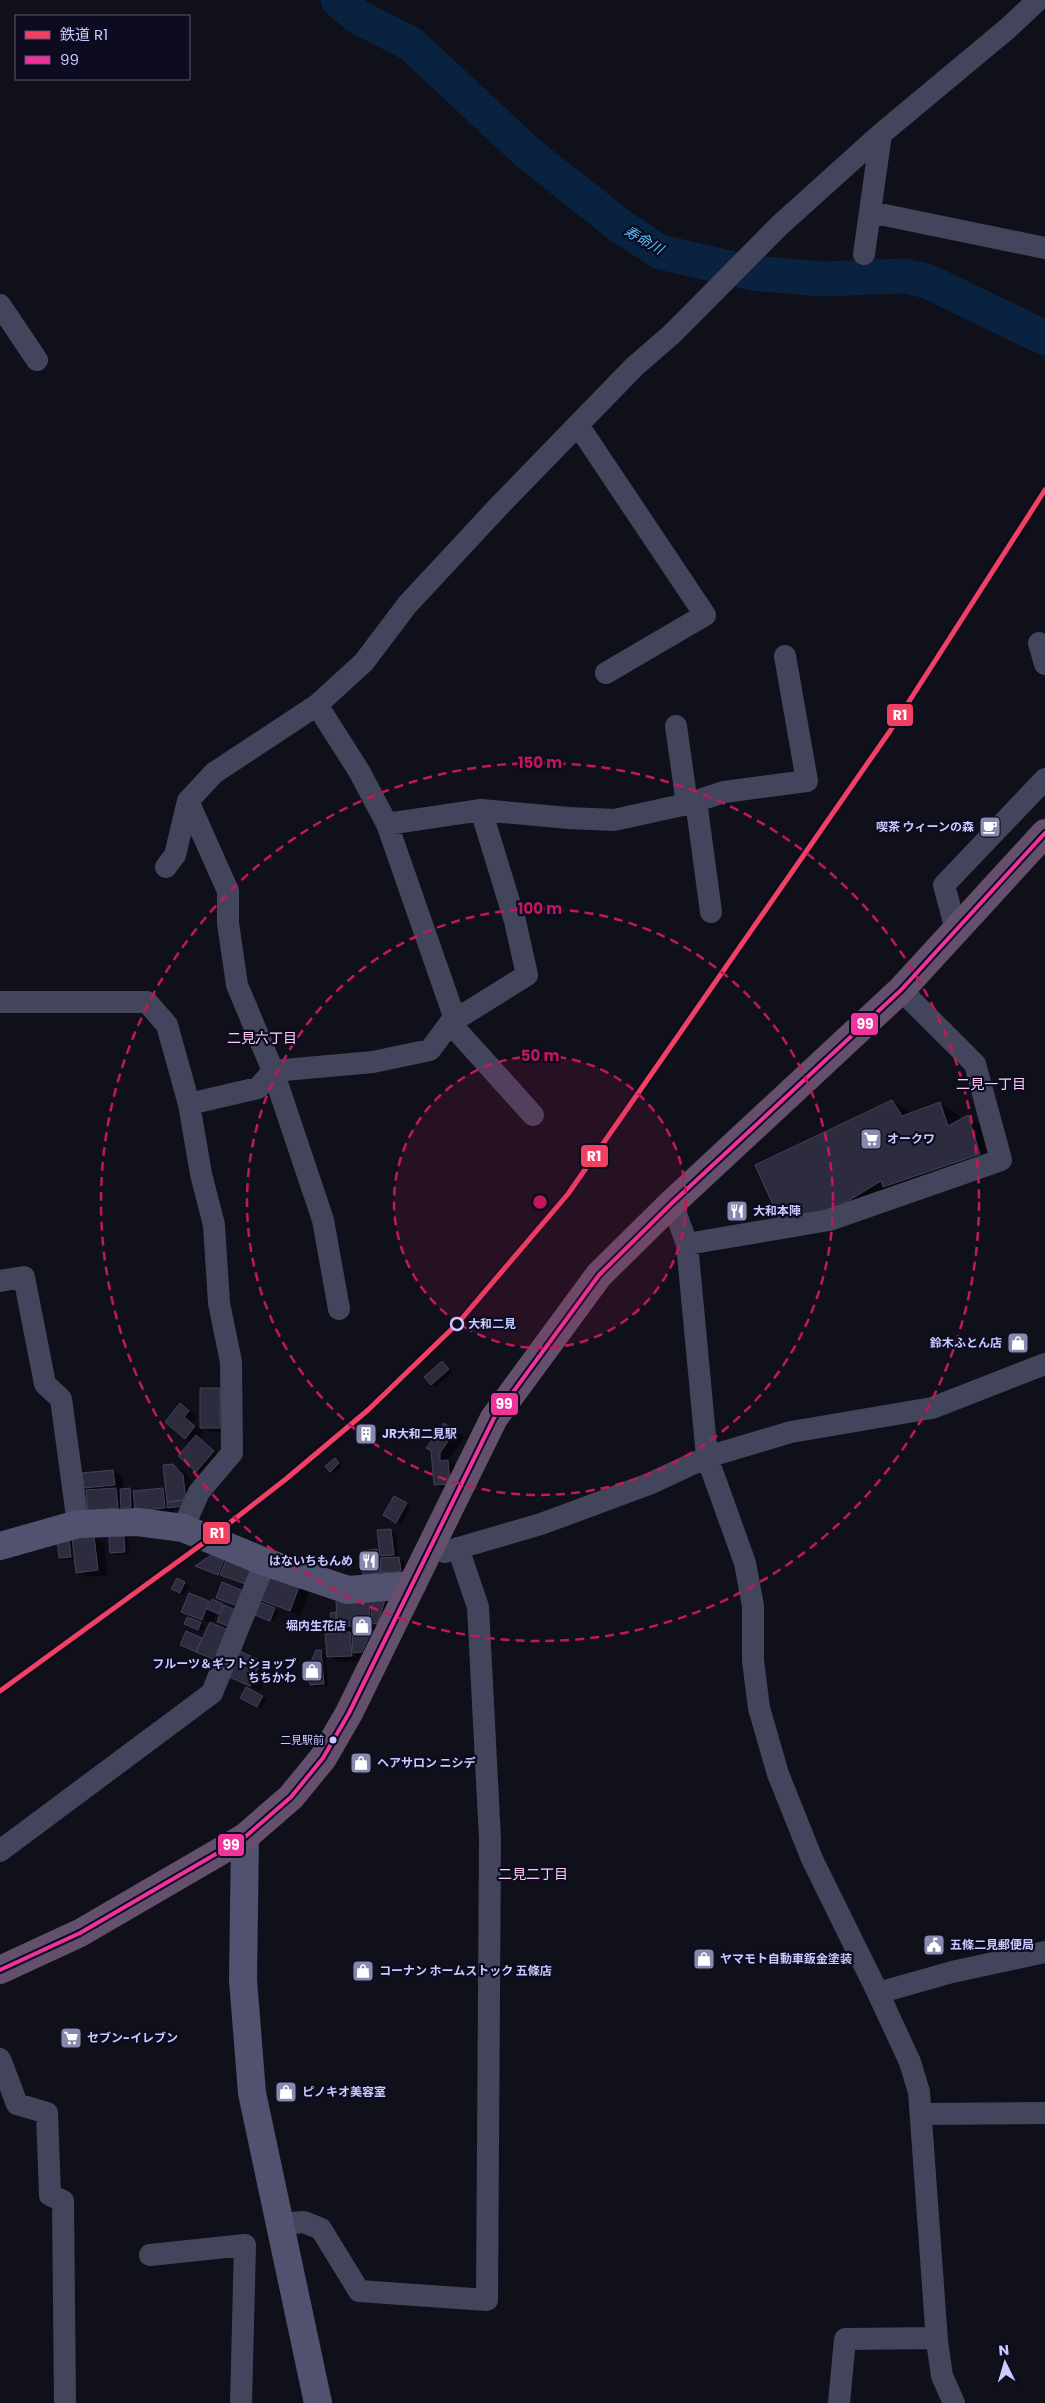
<svg xmlns="http://www.w3.org/2000/svg" width="1045" height="2403" viewBox="0 0 1045 2403" font-family="Poppins,'Noto Sans JP',sans-serif">
  <style>
    .shadow { fill: #0007; fill-rule: evenodd }
    .lines { fill: none; stroke-linecap: round; stroke-linejoin: round }
    .river { stroke: #08223f; stroke-width: 35 }
    .building { fill: #2d2c3e; stroke: #42415a }
    .street { stroke: #43455c; stroke-width: 22 }
    .secondary { stroke: #51526f; stroke-width: 28 }
    .highway { stroke: #644f6c; stroke-width: 28 }
    .bus-1-casing { stroke: #0c0b20; stroke-width: 8 }
    .bus-1 { stroke: #ef339a; stroke-width: 4 }
    .rail-1-casing { stroke: #0c0b20; stroke-width: 9 }
    .rail-1 { stroke: #f24062; stroke-width: 5 }
    .ring { fill: none; stroke: #c2185b; stroke-width: 2.5; stroke-dasharray: 9 6 }
    .stop-dot { fill: #0c0b20; stroke: #c9caff; stroke-width: 2.5 }
    .bus-dot { fill: #c9caff; stroke: #0c0b20; stroke-width: 2 }
    .labels { text-anchor: middle; stroke-width: 4.5; stroke-linejoin: round; paint-order: stroke }
    .bus-label { font-size: 11px; fill: #c9caff; stroke: #0c0b20; text-anchor: end }
    .poi-label { font-size: 12px; font-weight: bold; fill: #c9caff; stroke: #0c0b20; text-anchor: start }
    .stop-label { font-size: 12px; font-weight: bold; fill: #c9caff; stroke: #0c0b20; text-anchor: start }
    .water-label { font-size: 14px; font-style: italic; fill: #57c6ff; stroke: #0c0b20 }
    .neighbourhood-label { font-size: 14px; fill: #ffcbf3; stroke: #0c0b20 }
    .centre { fill: #c2185b; stroke: #0c0b20; stroke-width: 2.5 }
    .ring-label { font-size: 15px; text-anchor: middle; font-weight: bold; fill: #c2185b; stroke: #0c0b20; stroke-width: 4.5; stroke-linejoin: round; paint-order: stroke }
    .line-badge { stroke: #0c0b20; stroke-width: 2 }
    .badge-label { font-size: 14px; text-anchor: middle; font-weight: bold; fill: #fff }
  </style>
  <rect width="100%" height="100%" fill="#10101b"/>
  <!-- shadow -->
  <path class="shadow" d="M892 1101 912 1113 939 1103 959 1115 961 1120 968 1117 988 1128 999 1165 800 1228Z
    M442 1363 453 1372 436 1387 432 1384Z
    M220 1389 229 1395V1433L211 1432 201 1427Z
    M181 1405 198 1417 193 1423 204 1432 199 1438 223 1458 206 1477 197 1471 192 1442 185 1438Z
    M445 1425 464 1437 449 1459V1462L458 1467 445 1490 435 1484 432 1450Z
    M370 1426 381 1435 369 1446 364 1444Z
    M335 1459 343 1466 335 1473 330 1471Z
    M172 1465 183 1471 193 1482 195 1505 190 1508 174 1510V1513L99 1516 91 1491 85 1487 113 1471 122 1477 124 1490 134 1492 163 1489 167 1492Z
    M395 1497 411 1506 401 1524 385 1515Z
    M128 1530 129 1554 115 1555 111 1552Z
    M391 1530 396 1533 398 1558 404 1561 405 1573 387 1574 384 1572V1575L369 1576 364 1574 362 1552 377 1550 381 1552Z
    M94 1537 104 1543 107 1575 87 1577 77 1572 76 1559 64 1560 60 1557 68 1539 74 1542Z
    M226 1555 258 1590 201 1568Z
    M273 1574 310 1590 300 1616 263 1600Z
    M184 1583 189 1586 184 1595 177 1591Z
    M189 1594 226 1607 221 1615 216 1613 212 1625 228 1665 186 1647 187 1632 203 1640 210 1623 183 1611Z
    M337 1599H390L380 1630 348 1631 332 1625 335 1613 338 1615ZM377 1623V1626L347 1627V1625Z
    M274 1609 279 1611 274 1622 261 1617Z
    M187 1618 205 1626 203 1631 190 1626Z
    M371 1633 375 1635 366 1654H361V1661L338 1662 326 1655 328 1686 315 1687 311 1684 317 1652 328 1655 327 1635Z
    M241 1653 270 1667 260 1691 230 1676Z
    M246 1689 267 1699 262 1708 242 1697Z"/>
  <g class="lines">
    <!-- river -->
    <path class="river" d="M338 0 358 17 411 44 528 153 619 225 660 252 752 273 822 279 904 276 927 281 1045 338"/>
  </g>
  <!-- building -->
  <path class="building" d="M892 1100 902 1116 940 1102 948 1126 968 1115 980 1154 883 1187 881 1181 833 1210 779 1218 755 1165Z
    M442 1361 449 1369 431 1385 424 1377Z
    M200 1388H220V1428H200Z
    M180 1403 189 1411 184 1417 195 1426 185 1439 165 1422Z
    M444 1423 455 1431 440 1453V1461L448 1460 450 1484 434 1485 431 1451 426 1448Z
    M369 1424 377 1432 363 1445 356 1436Z
    M196 1435 214 1451 196 1472 178 1456Z
    M335 1458 339 1463 330 1472 325 1466Z
    M173 1464 183 1475 186 1500 167 1502 163 1465Z
    M113 1470 115 1485 84 1488 82 1473Z
    M116 1488 118 1508 88 1511 86 1490Z
    M130 1488 131 1507 121 1508 120 1489Z
    M163 1488 165 1508 135 1511 133 1491Z
    M394 1496 407 1503 396 1523 383 1515Z
    M185 1500 186 1506 167 1508V1502Z
    M123 1526 125 1552 110 1553 108 1527Z
    M391 1529 394 1555 380 1556 377 1530Z
    M94 1536 98 1570 76 1573 72 1539Z
    M69 1538 71 1557 59 1558 57 1539Z
    M377 1549 380 1573 363 1575 361 1551Z
    M217 1551 226 1554 218 1575 195 1566Z
    M228 1555 255 1565 248 1585 220 1575Z
    M399 1557 401 1571 381 1573 380 1558Z
    M272 1572 300 1584 290 1611 261 1600Z
    M177 1578 185 1582 180 1593 171 1589Z
    M222 1582 246 1592 240 1607 216 1598Z
    M189 1593 209 1601 202 1620 181 1612Z
    M369 1596 370 1625 337 1627 336 1598Z
    M386 1596 378 1624 372 1623 371 1597Z
    M212 1599 223 1604 219 1614 207 1609Z
    M260 1602 275 1608 270 1621 255 1615Z
    M224 1605 238 1611 231 1627 217 1622Z
    M336 1612V1626H331L330 1613Z
    M187 1617 201 1622 198 1630 184 1624Z
    M210 1622 230 1631 218 1661 196 1652Z
    M186 1631 202 1638 196 1652 180 1645Z
    M350 1632 352 1656 327 1657 325 1634Z
    M371 1632 362 1652 353 1653 352 1633Z
    M316 1650H321L324 1684 310 1685 308 1669Z
    M240 1651 261 1661 250 1686 229 1677Z
    M246 1687 263 1696 257 1707 240 1698Z"/>
  <g class="lines">
    <!-- street -->
    <path class="street" d="M870 212 1045 248
      M864 254 881 134
      M0 305 37 360
      M578 425 705 615 606 673
      M1039 643 1045 664
      M317 705 214 773 188 801 228 891V923L237 985 273 1071 323 1220 339 1309
      M676 726 687 804
      M696 801 711 912
      M387 824 481 810 569 818 614 820 687 804 724 792 807 781 785 656
      M166 867 175 855 188 801
      M956 930 944 885 1045 779
      M0 1002H147L167 1025 189 1104 201 1174 214 1225 219 1303 231 1362 232 1453 199 1492 183 1528
      M455 1019 387 824 359 771 317 705 364 662 407 605 500 505 634 367 672 334 780 225 881 134 1007 29 1038 0
      M450 1023 533 1115
      M189 1104 258 1088 273 1071 373 1062 430 1050 450 1023 527 975 515 921 481 810
      M672 1203 687 1244 707 1457 745 1563 753 1606V1661L759 1708 778 1774 812 1859 878 1993 910 2062 919 2092 937 2341 942 2376 954 2403
      M687 1244 829 1220 1001 1160 975 1064 901 990
      M0 1281 24 1277 45 1384 61 1399 78 1524
      M445 1552 541 1524 649 1484 707 1457 791 1432 932 1408 1045 1364
      M0 1851 212 1693 265 1562
      M878 1993 952 1972 1045 1952
      M0 2059 17 2104 47 2113 50 2195 63 2201 65 2403
      M921 2114 1045 2113
      M279 2224 304 2222 321 2229 359 2291 487 2300 490 1839 478 1607 458 1548
      M150 2255 245 2245 241 2403
      M839 2403 845 2339 937 2338"/>
    <!-- secondary -->
    <path class="secondary" d="M0 1546 78 1524 138 1522 183 1528 265 1562 348 1590 412 1585
      M245 1837 243 1980 252 2093 318 2403"/>
    <!-- highway -->
    <path class="highway" d="M0 1970 80 1933 245 1837 291 1797 323 1758 349 1713 494 1418 599 1275 672 1203 901 990 1045 833"/>
    <!-- bus-1 casing -->
    <g class="bus-1-casing">
      <path id="bus-1" d="M0 1970 80 1933 245 1837 291 1797 323 1758 349 1713 494 1418 599 1275 672 1203 901 990 1045 833"/>
    </g>
    <!-- bus-1 -->
    <use href="#bus-1" class="bus-1"/>
    <!-- rail-1 casing -->
    <g class="rail-1-casing">
      <path id="rail-1" d="M0 1691 209 1539 286 1479 368 1410 458 1323 568 1194 890 731 1045 490"/>
    </g>
    <!-- rail-1 -->
    <use href="#rail-1" class="rail-1"/>
  </g>
  <!-- distance rings -->
  <circle cx="540" cy="1202" r="146" fill="#c2185b" fill-opacity=".12"/>
  <g class="ring">
    <circle cx="540" cy="1202" r="146"/>
    <circle cx="540" cy="1202" r="293"/>
    <circle cx="540" cy="1202" r="439"/>
  </g>
  <!-- icons -->
  <defs>
    <g id="cafe-square" transform="scale(1.125)"><rect x="-9" y="-9" width="18" height="18" rx="4" fill="#8889af" stroke="#0c0b20"/><path d="M-5.5-4.5H6V0H3Q3 3.5 0 3.5H-2.5Q-5.5 3.5-5.5 0ZM3-3.2v2h1.7v-2ZM-6 4.5H4V6H-6Z" fill="#fff"/></g>
    <g id="supermarket-square" transform="scale(1.125)"><rect x="-9" y="-9" width="18" height="18" rx="4" fill="#8889af" stroke="#0c0b20"/><path d="M-6-5.5h2.5l.6 2H6L4.5 2H-2.5L-4.4-4H-6ZM-1.5 3.2a1.3 1.3 0 1 0 .1 0ZM3 3.2a1.3 1.3 0 1 0 .1 0Z" fill="#fff"/></g>
    <g id="restaurant-square" transform="scale(1.125)"><rect x="-9" y="-9" width="18" height="18" rx="4" fill="#8889af" stroke="#0c0b20"/><path d="M-5-6h1v4h1v-4h1v4h1v-4h1v5L-1.5 .5V6h-2V.5L-5-1ZM5-6V6H3V1.5H1.5Q1.5-4 5-6Z" fill="#fff"/></g>
    <g id="shop-square" transform="scale(1.125)"><rect x="-9" y="-9" width="18" height="18" rx="4" fill="#8889af" stroke="#0c0b20"/><path d="M-5-2.5h2.3a2.7 3.5 0 0 1 5.4 0H5L5.5 6h-11ZM-1.5-2.5h3a1.5 2.3 0 0 0-3 0Z" fill="#fff"/></g>
    <g id="building-square" transform="scale(1.125)"><rect x="-9" y="-9" width="18" height="18" rx="4" fill="#8889af" stroke="#0c0b20"/><path d="M-4-6H4V6H1V3H-1V6H-4ZM-2.5-4.3h1.7v1.8h-1.7ZM.8-4.3h1.7v1.8H.8ZM-2.5-1h1.7V.8h-1.7ZM.8-1h1.7V.8H.8Z" fill="#fff"/></g>
    <g id="civic-square" transform="scale(1.125)"><rect x="-9" y="-9" width="18" height="18" rx="4" fill="#8889af" stroke="#0c0b20"/><path d="M-.6-6.5H3V-4.5H.6V-3L4-1V1h2V6H-6V1h2V-1L-.6-3ZM-1.2 2.5V6h2.4V2.5Z" fill="#fff"/></g>
  </defs>
  <g fill-rule="evenodd">
    <use href="#cafe-square" x="990" y="827"/>
    <use href="#supermarket-square" x="871" y="1139"/>
    <use href="#restaurant-square" x="737" y="1211"/>
    <use href="#shop-square" x="1018" y="1343"/>
    <use href="#building-square" x="366" y="1434"/>
    <use href="#restaurant-square" x="369" y="1561"/>
    <use href="#shop-square" x="362" y="1626"/>
    <use href="#shop-square" x="312" y="1671"/>
    <use href="#shop-square" x="361" y="1763"/>
    <use href="#civic-square" x="934" y="1945"/>
    <use href="#shop-square" x="704" y="1959"/>
    <use href="#shop-square" x="363" y="1971"/>
    <use href="#supermarket-square" x="71" y="2038"/>
    <use href="#shop-square" x="286" y="2092"/>
  </g>
  <!-- markers -->
  <circle class="stop-dot" cx="457" cy="1324" r="6"/>
  <circle class="bus-dot" cx="333" cy="1740" r="4.5"/>
  <g class="labels">
    <!-- bus labels -->
    <g class="bus-label">
      <text x="324" y="1744">二見駅前</text>
    </g>
    <!-- poi labels -->
    <g class="poi-label">
      <text x="974" y="831" text-anchor="end">喫茶 ウィーンの森</text>
      <text x="887" y="1143">オークワ</text>
      <text x="753" y="1215">大和本陣</text>
      <text x="1002" y="1347" text-anchor="end">鈴木ふとん店</text>
      <text x="382" y="1438">JR大和二見駅</text>
      <text x="353" y="1565" text-anchor="end">はないちもんめ</text>
      <text x="346" y="1630" text-anchor="end">堀内生花店</text>
      <text x="296" y="1668" text-anchor="end">フルーツ＆ギフトショップ<tspan x="296" dy="14">ちちかわ</tspan></text>
      <text x="377" y="1767">ヘアサロン ニシデ</text>
      <text x="950" y="1949">五條二見郵便局</text>
      <text x="720" y="1963">ヤマモト自動車鈑金塗装</text>
      <text x="379" y="1975">コーナン ホームストック 五條店</text>
      <text x="87" y="2042">セブン-イレブン</text>
      <text x="302" y="2096">ピノキオ美容室</text>
    </g>
    <!-- stop labels -->
    <g class="stop-label">
      <text x="468" y="1328">大和二見</text>
    </g>
    <!-- water labels -->
    <g class="water-label">
      <text transform="translate(644 240) rotate(30)" y="5">寿命川</text>
    </g>
    <!-- neighbourhood labels -->
    <g class="neighbourhood-label">
      <text x="262" y="1043">二見六丁目</text>
      <text x="991" y="1089">二見一丁目</text>
      <text x="533" y="1879">二見二丁目</text>
    </g>
  </g>
  <circle cx="540" cy="1202" r="8" class="centre"/>
  <g class="ring-label">
    <text x="540" y="768">150 m</text>
    <text x="540" y="914">100 m</text>
    <text x="540" y="1061">50 m</text>
  </g>
  <g class="line-badge">
    <rect x="886" y="703" width="28" height="24" rx="5" fill="#f24062"/>
    <rect x="850" y="1012" width="29" height="24" rx="5" fill="#ef339a"/>
    <rect x="580" y="1144" width="29" height="24" rx="5" fill="#f24062"/>
    <rect x="490" y="1392" width="29" height="24" rx="5" fill="#ef339a"/>
    <rect x="202" y="1521" width="29" height="24" rx="5" fill="#f24062"/>
    <rect x="217" y="1833" width="28" height="24" rx="5" fill="#ef339a"/>
  </g>
  <g class="badge-label">
    <text x="900" y="720">R1</text>
    <text x="865" y="1029">99</text>
    <text x="594" y="1161">R1</text>
    <text x="504" y="1409">99</text>
    <text x="217" y="1538">R1</text>
    <text x="231" y="1850">99</text>
  </g>
  <!-- legend -->
  <rect x="15" y="15" width="175" height="65" fill="#0c0b20" stroke="#585779"/>
  <rect x="25" y="31" width="25" height="8" fill="#f24062" stroke="#585779"/>
  <text x="60" y="40" font-size="15" fill="#c9caff">鉄道 R1</text>
  <rect x="25" y="56" width="25" height="8" fill="#ef339a" stroke="#585779"/>
  <text x="60" y="65" font-size="15" fill="#c9caff">99</text>
  <!-- north arrow -->
  <g transform="translate(1005 2363) rotate(355)" stroke="#0c0b20" stroke-width="4" paint-order="stroke">
  <path d="M0-4L9 19L0 12L-9 19Z" fill="#c9caff"/>
  <text y="-8" font-size="14" font-weight="bold" text-anchor="middle" fill="#c9caff">N</text>
  </g>
</svg>
